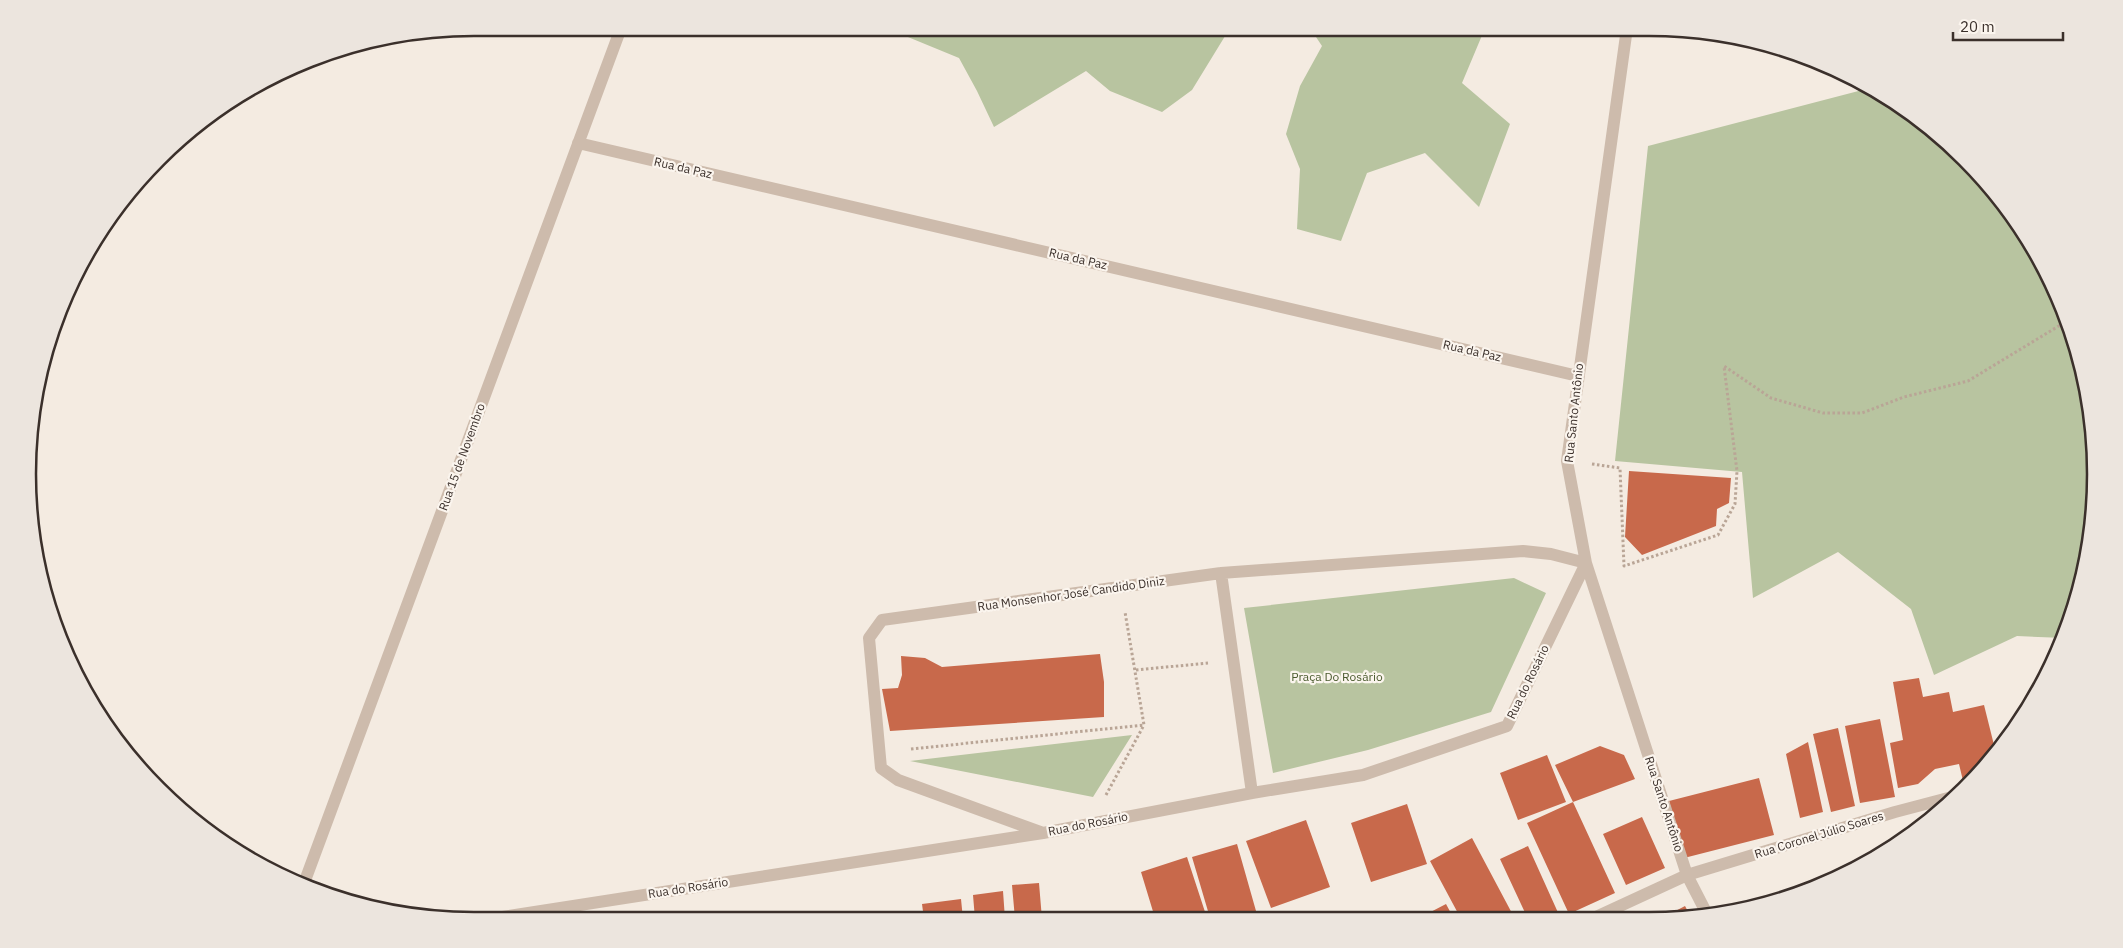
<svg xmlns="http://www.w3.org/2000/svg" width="2123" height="948" viewBox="0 0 2123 948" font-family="'IBM Plex Sans',sans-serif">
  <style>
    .green { fill: #b8c4a0 }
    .building { fill: #c8694b }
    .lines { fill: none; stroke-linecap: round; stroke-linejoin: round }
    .path { stroke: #b9a596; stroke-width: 3; stroke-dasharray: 2.5 2.5; stroke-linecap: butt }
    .minor { stroke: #cdbbac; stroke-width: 12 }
    .labels { text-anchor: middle; stroke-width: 4.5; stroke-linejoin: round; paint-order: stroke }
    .street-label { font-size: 12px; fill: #3b302b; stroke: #fbf5ee }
    .park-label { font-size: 12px; fill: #4a5a2e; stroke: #fbf5ee }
    .rim { fill: none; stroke: #3b302b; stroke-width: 2.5 }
  </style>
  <rect width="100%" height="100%" fill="#f4ebe1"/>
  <!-- green -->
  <path class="green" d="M886 28H1230L1192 90 1162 112 1110 91 1086 71 994 127 977 91 959 58Z
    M1310 28H1478L1483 33 1462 83 1510 124 1479 207 1425 153 1367 173 1341 241 1297 229 1300 169 1286 134 1300 86 1322 46Z
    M1870 88 1897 103 1965 158 2020 226 2061 303 2087 387 2095 474 2087 561 2064 638 2017 636 1934 675 1911 609 1838 552 1753 598 1742 472 1615 461 1648 146Z
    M1514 578 1546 593 1491 712 1368 750 1273 773 1244 608Z
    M1132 735 1093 797 910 761Z"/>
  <!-- building -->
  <path class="building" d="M1629 471 1731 478 1729 503 1717 509 1716 526 1642 555 1625 537Z
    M1100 654 1104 682V717L890 731 882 689 898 688 902 675 901 656 925 658 942 667Z
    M1919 678 1923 697 1949 692 1953 712 1984 705 1996 753 1964 785 1959 764 1935 769 1918 784 1898 788 1890 743 1903 740 1893 682Z
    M1880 719 1895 797 1860 803 1845 726Z
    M1838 728 1855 806 1831 812 1813 734Z
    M1808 742 1823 812 1800 818 1786 754Z
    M1600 746 1624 755 1635 779 1573 802 1555 765Z
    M1547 755 1566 802 1518 820 1500 773Z
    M1759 778 1774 835 1684 858 1669 801Z
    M1573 802 1615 893 1569 914 1527 823Z
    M1407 804 1427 864 1371 882 1351 823Z
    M1642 817 1665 868 1626 885 1603 834Z
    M1306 820 1330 887 1271 908 1246 841Z
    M1472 838 1514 917H1460L1430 861Z
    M1237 844 1258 918H1210L1192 857Z
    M1528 846 1560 917H1527L1500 859Z
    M1187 857 1207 918H1155L1141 872Z
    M1039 883 1042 919H1015L1012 885Z
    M1003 891 1005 919H975L973 895Z
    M961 899 963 919H924L922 904Z
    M1446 904 1453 917 1419 918Z
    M1685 906 1691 917H1664Z
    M878 913 879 919H823V917Z"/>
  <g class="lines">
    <!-- path -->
    <path class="path" d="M1592 464 1620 468 1624 566 1718 535 1735 504 1737 471 1724 366 1771 398 1823 413H1862L1904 397 1968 381 2067 321
      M1136 670 1208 663
      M911 749 1144 725 1125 612
      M1106 795 1144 725"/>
    <!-- minor -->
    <path class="minor" d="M1627 28 1567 461 1586 563 1687 875 1708 916
      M578 143 1578 376
      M1221 573 1252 793
      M303 886 621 28
      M1596 917 1687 875 1895 812 1952 797
      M483 920 1043 833 1252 793 1363 775 1507 726 1586 563 1551 554 1523 551 1221 573 882 620 869 638 881 768 898 780 1043 833"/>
  </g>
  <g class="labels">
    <!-- street labels -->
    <g class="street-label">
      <text transform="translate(683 168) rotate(13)" y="4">Rua da Paz</text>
      <text transform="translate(1078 259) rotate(13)" y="4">Rua da Paz</text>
      <text transform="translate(1472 351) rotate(13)" y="4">Rua da Paz</text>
      <text transform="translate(1574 413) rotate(-84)" y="4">Rua Santo Antônio</text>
      <text transform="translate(462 457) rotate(-70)" y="4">Rua 15 de Novembro</text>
      <text transform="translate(1071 594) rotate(-8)" y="4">Rua Monsenhor José Candido Diniz</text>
      <text transform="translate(1528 682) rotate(-64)" y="4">Rua do Rosário</text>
      <text transform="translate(1664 804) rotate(72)" y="4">Rua Santo Antônio</text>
      <text transform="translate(1088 824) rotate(-11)" y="4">Rua do Rosário</text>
      <text transform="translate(1819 835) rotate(-17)" y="4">Rua Coronel Júlio Soares</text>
      <text transform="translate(688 888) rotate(-9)" y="4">Rua do Rosário</text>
    </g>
    <!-- park labels -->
    <g class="park-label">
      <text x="1337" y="681">Praça Do Rosário</text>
    </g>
  </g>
  <!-- crop -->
  <path d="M0 0H2123V948H0ZM474 36H1649A438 438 0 0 1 2087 474V474A438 438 0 0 1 1649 912H474A438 438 0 0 1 36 474V474A438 438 0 0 1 474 36Z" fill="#ece5de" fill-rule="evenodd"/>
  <path class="rim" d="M474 36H1649A438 438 0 0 1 2087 474V474A438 438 0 0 1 1649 912H474A438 438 0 0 1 36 474V474A438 438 0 0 1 474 36Z"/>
  <!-- scale -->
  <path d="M1953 32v8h110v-8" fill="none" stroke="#3b302b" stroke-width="2.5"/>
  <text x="1960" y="32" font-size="15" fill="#3b302b" stroke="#fbf5ee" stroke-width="4" paint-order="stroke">20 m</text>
</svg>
